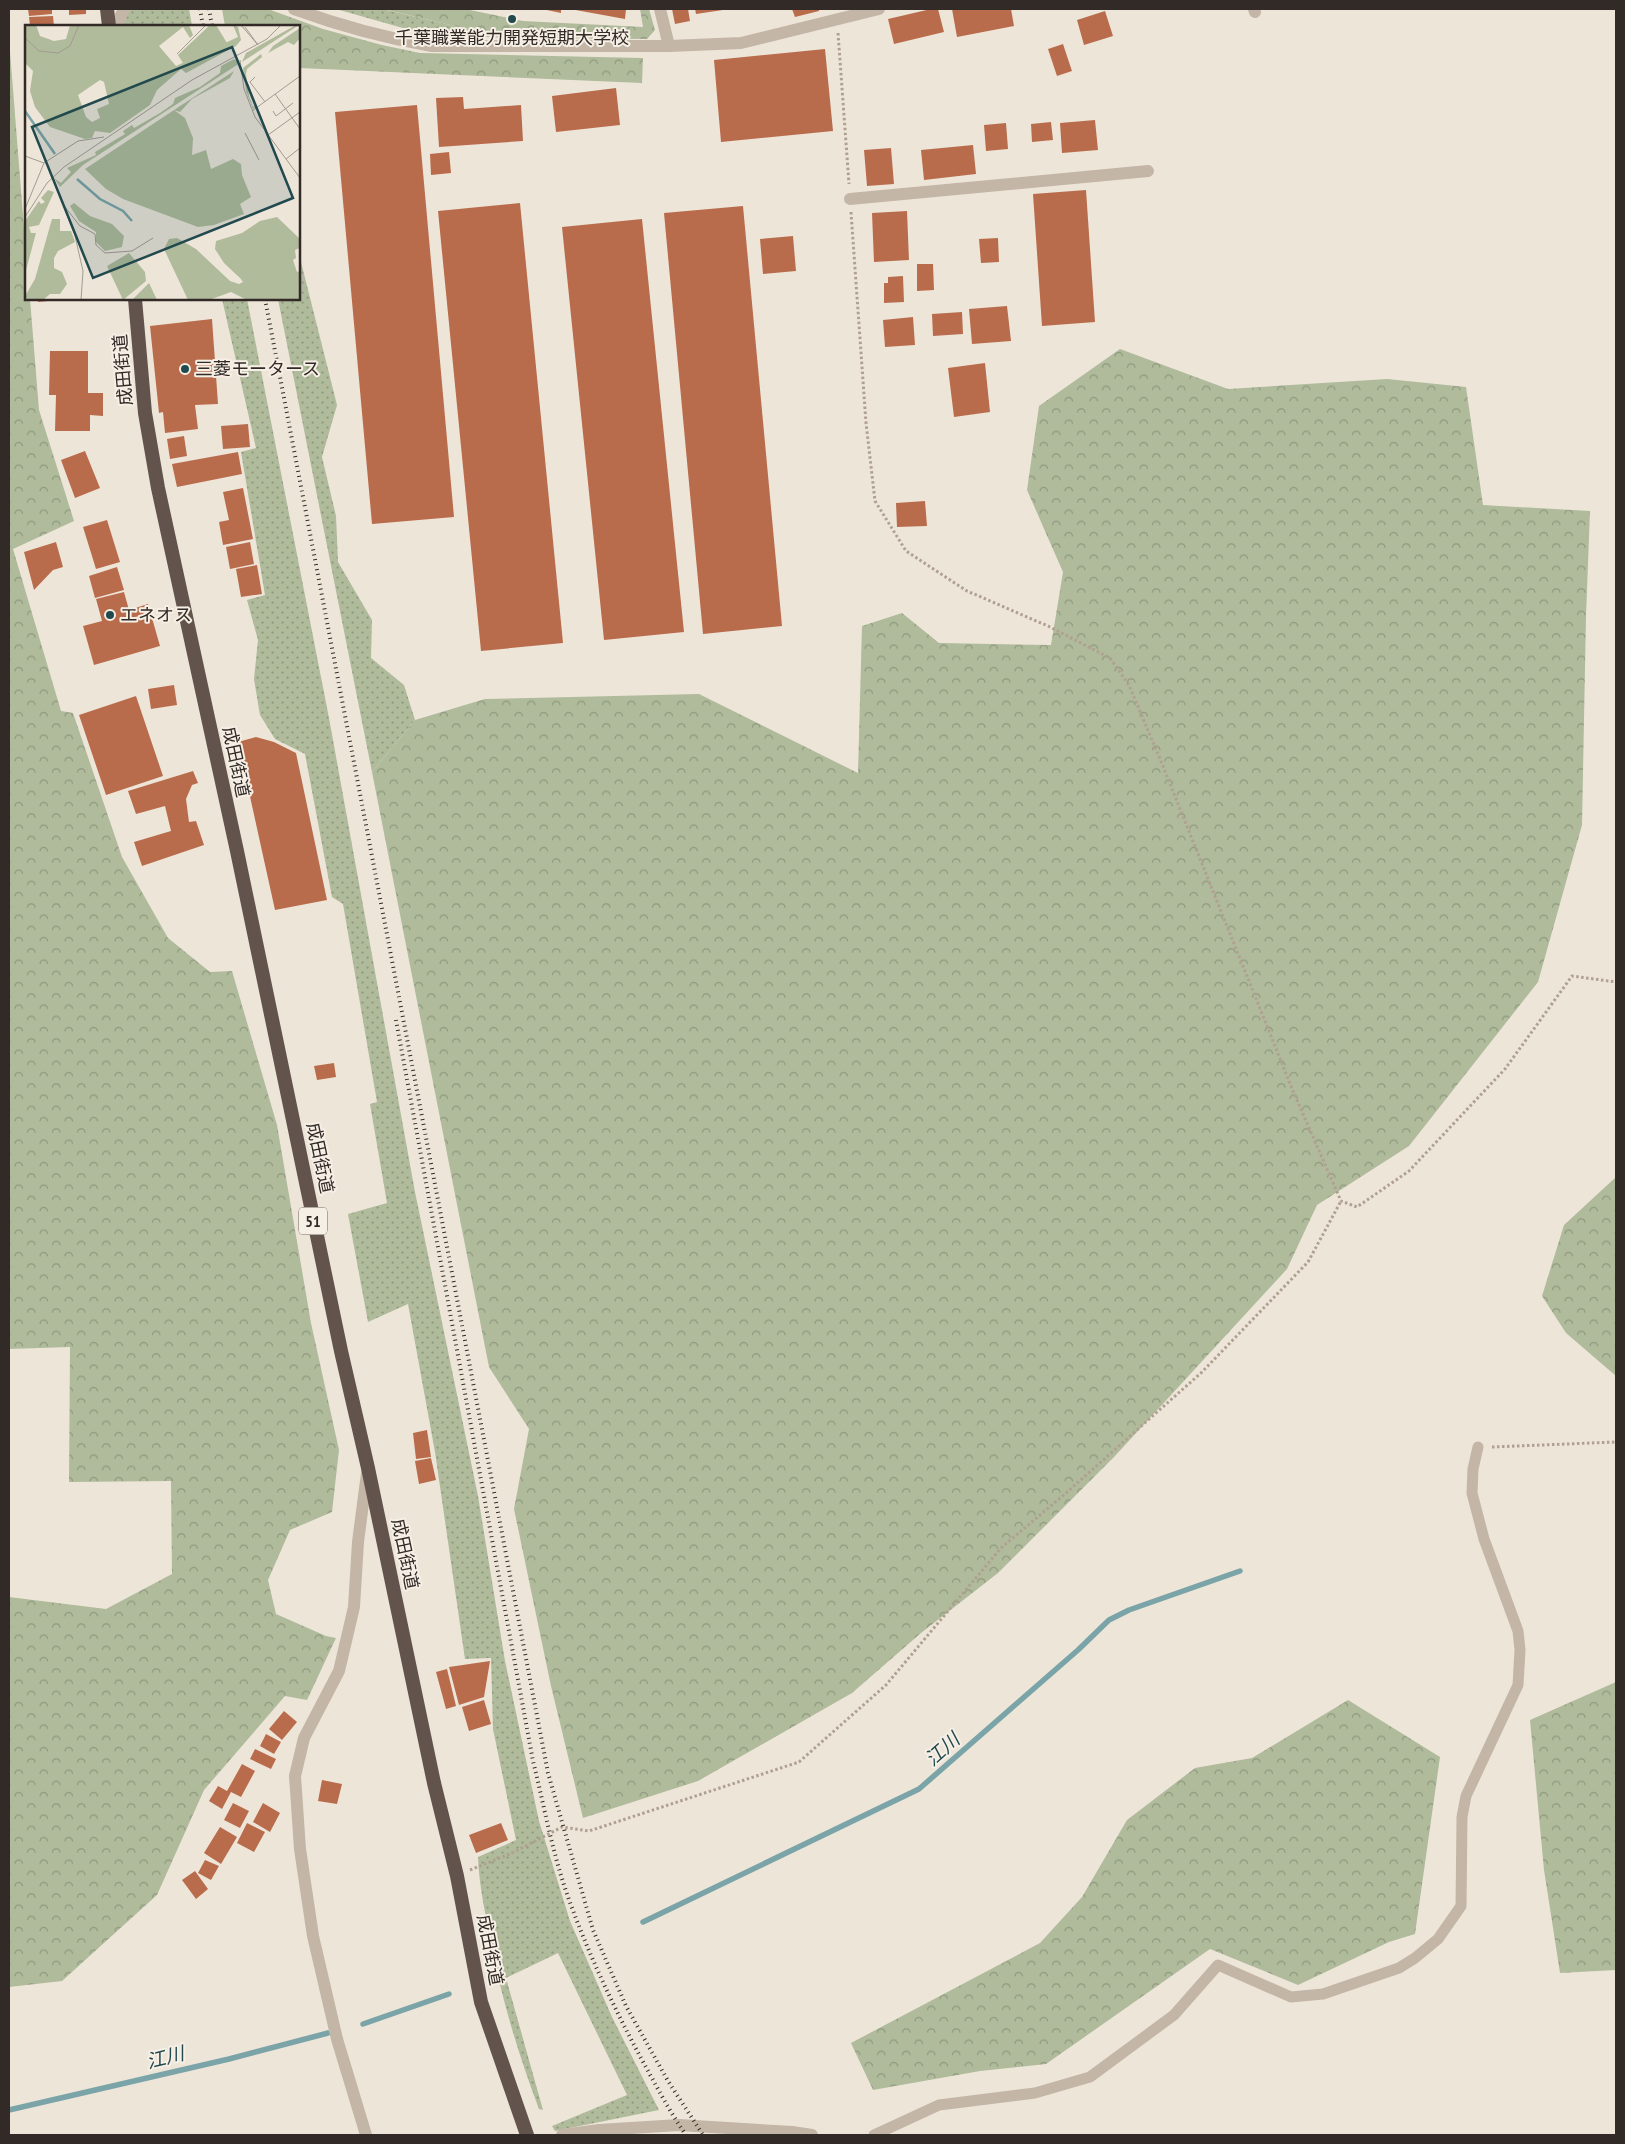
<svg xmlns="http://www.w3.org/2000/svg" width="1625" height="2144" viewBox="0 0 1625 2144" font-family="'PT Sans Narrow','Noto Sans JP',sans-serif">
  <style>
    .grass { fill: url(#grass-dots) }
    .forest { fill: url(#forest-crowns) }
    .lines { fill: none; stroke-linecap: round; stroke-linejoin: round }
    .stream { stroke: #7ba4a8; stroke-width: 5.5 }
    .building { fill: #b96c4c }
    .path { stroke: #b0a091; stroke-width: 3; stroke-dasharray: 2.5 2.5; stroke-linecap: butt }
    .service { stroke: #c4b6a7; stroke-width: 11 }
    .minor { stroke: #c4b6a7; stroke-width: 12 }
    .tertiary { stroke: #c4b6a7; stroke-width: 12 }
    .trunk { stroke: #62544c; stroke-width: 14 }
    .rail { stroke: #322a26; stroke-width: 4; stroke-dasharray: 1 4; stroke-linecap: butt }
    .poi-dot { fill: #21494e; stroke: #f6efe5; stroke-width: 2 }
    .labels { text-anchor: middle; stroke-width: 4; stroke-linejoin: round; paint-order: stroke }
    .shield { fill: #f6efe5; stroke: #6d655f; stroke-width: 1 }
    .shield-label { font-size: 16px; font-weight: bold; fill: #322a26 }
    .poi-label { font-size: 18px; fill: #322a26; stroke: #f6efe5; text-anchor: start }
    .street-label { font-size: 18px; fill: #322a26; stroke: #f6efe5 }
    .water-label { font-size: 19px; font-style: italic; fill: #21494e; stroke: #f6efe5 }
    .inset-river { fill: none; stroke: #7ba4a8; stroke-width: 2.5 }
    .inset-road { fill: none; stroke: #a39a91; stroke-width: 1 }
    .view { fill: #21494e; fill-opacity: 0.15; stroke: #21494e; stroke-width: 2.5 }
    .inset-edge { fill: none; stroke: #322a26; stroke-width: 2.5 }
  </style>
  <defs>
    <pattern id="grass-dots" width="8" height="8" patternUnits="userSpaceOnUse" patternTransform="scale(1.25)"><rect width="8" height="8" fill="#afbb9b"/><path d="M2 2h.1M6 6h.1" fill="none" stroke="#8f987e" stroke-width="1.8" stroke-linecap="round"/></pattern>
    <pattern id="forest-crowns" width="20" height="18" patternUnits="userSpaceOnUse" patternTransform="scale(1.25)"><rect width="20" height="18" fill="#afbb9b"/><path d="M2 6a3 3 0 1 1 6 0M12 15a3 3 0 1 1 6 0" fill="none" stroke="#8f987e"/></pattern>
  </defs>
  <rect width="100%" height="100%" fill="#eee5d9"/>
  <!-- grass -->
  <path class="grass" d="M130 9H189L192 26H122Z
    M336 9H382L463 28 537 38 431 36Z
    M299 254 337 405 322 457 336 516 338 562 372 620 371 658 404 685 415 720 372 772 278 299H299Z
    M222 299H247L329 718 415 1192 478 1496 505 1661 539 1821 570 1921 612 2017 659 2110 555 2131 552 2126 627 2095 558 1953 506 1978 543 2110 539 2109C517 2051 500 1993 489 1933 484 1907 479 1883 478 1857L516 1840 493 1729 491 1658 465 1659 435 1452 408 1304 368 1322 348 1214 387 1203 370 1104 377 1102 343 904 332 897 305 754 275 739 260 715 254 679 258 640 247 600 265 595 241 452 256 448Z"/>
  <!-- forest -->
  <path class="forest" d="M222 9H268L323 29 382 45 420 53 643 58 642 83 299 68V26H225Z
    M383 9H465L523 21 643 27 640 9H649L655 30 647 39 537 38 463 28Z
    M9 39 26 253V299H30L39 410 74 521 13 549 61 711 73 713 122 857 168 938 210 972 232 971 277 1125 311 1323 339 1450 332 1512 290 1530 268 1580 276 1614 326 1636 336 1638 307 1700 285 1696 204 1790 157 1895 62 1981 9 1987V1597L106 1609 172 1574 171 1481 69 1482 70 1347 9 1349Z
    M1120 349 1228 389 1387 379 1466 387 1483 505 1590 511 1586 616 1582 825 1538 982 1409 1146 1317 1205 1287 1269 1114 1457 998 1573 921 1633 852 1693 698 1781 583 1818 551 1686 514 1509 529 1429 489 1367 372 772 415 720 485 699 699 694 858 773 862 626 902 613 939 643 1051 645 1063 572 1027 490 1039 406Z
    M1616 1177V1376L1566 1333 1542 1296 1564 1225Z
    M1616 1682V1970L1560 1973 1544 1870 1530 1720Z
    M1348 1700 1440 1757 1415 1934 1389 1942 1298 1985 1210 1949 1046 2064 980 2071 873 2090 851 2043 1040 1943 1082 1897 1127 1820 1195 1768 1252 1758Z"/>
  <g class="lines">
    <!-- stream -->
    <path class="stream" d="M643 1922 919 1789 1078 1650 1109 1620 1129 1610 1240 1571
      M363 2024 449 1994
      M9 2110 229 2059 328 2033"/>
  </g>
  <!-- building -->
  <path class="building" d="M28 9H52V14L29 16Z
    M69 9H86V14L69 15Z
    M542 9H561V13Z
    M570 9H626L625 19Z
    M672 9H688L690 21 675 24Z
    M695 9H723V10L696 14Z
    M792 9H819V11L795 17Z
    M931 9H938L944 32 894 44 888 19Z
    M952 9H1011L1014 26 957 37Z
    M1105 11 1113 36 1084 45 1077 20Z
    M53 16 54 26H30L29 17Z
    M1063 44 1072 71 1057 76 1048 49Z
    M825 49 833 131 721 142 714 60Z
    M616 88 620 125 556 132 552 96Z
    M463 97 464 109 521 105 523 141 439 147 436 98Z
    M417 105 454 517 372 524 335 112Z
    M1095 120 1098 150 1062 153 1060 123Z
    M1051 122 1053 140 1032 142 1031 124Z
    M1006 123 1008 149 986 151 984 125Z
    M973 145 976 174 924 180 921 150Z
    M891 148 894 184 867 186 864 150Z
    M449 152 451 173 431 175 430 154Z
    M1086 190 1095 322 1042 326 1033 194Z
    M520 203 563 643 481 651 438 211Z
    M743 206 782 626 703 634 664 213Z
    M907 211 909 260 874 262 872 213Z
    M642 219 684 632 604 640 562 227Z
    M793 236 796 271 763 274 760 239Z
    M998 238 999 262 981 263 979 239Z
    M917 264H933L934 290 917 291Z
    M903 276 904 302 884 303V283H888V277Z
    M38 299H58V300L38 302Z
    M1007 306 1011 341 972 344 969 309Z
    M962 312 963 334 933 336 932 314Z
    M913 317 915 345 885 347 883 320Z
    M212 319 218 404 195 405 198 429 165 433 163 412 159 413 150 326Z
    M50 351H88V393H103V416L90 415V431H55L56 395H49Z
    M985 363 990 412 954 417 948 368Z
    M248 424 250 447 223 449 221 426Z
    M184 436 187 456 170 459 167 439Z
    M85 451 100 488 75 498 61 460Z
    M238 452 242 474 177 487 172 464Z
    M243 488 253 539 223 545 219 522 229 520 223 492Z
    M925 501 927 526 897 527 896 503Z
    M107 520 120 562 96 569 83 527Z
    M56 542 63 567 53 570 34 590 24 552Z
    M250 542 254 564 230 569 226 547Z
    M257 565 262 594 241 597 236 569Z
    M117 567 124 590 95 598 89 576Z
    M124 592 129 610 148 604 160 646 94 665 83 626 102 621 96 599Z
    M174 685 177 705 151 709 148 689Z
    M136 696 163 776 106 795 79 715Z
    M256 737 274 742 296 753 327 900 275 910 238 742Z
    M193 771 198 783 192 785 186 799 189 822 196 821 204 845 142 866 134 842 171 831 165 806 136 814 128 791Z
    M334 1063 336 1077 317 1080 314 1066Z
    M427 1430 431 1457 416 1459 413 1433Z
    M431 1458 436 1480 419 1484 415 1461Z
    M490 1661 484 1697 459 1705 449 1667Z
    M447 1669 456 1706 446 1709 436 1672Z
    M484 1700 491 1724 469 1731 462 1707Z
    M284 1711 297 1722 282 1740 269 1729Z
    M266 1734 281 1742 274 1754 260 1746Z
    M255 1749 276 1759 271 1769 250 1759Z
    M242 1764 255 1771 241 1797 231 1792 222 1809 209 1801 218 1786 227 1791Z
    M322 1780 342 1784 337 1804 318 1801Z
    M233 1803 249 1811 240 1828 224 1820Z
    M263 1803 280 1813 270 1832 253 1822Z
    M247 1823 265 1832 254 1852 237 1843Z
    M501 1823 508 1840 476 1853 469 1835Z
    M220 1827 237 1837 221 1864 204 1853Z
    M205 1860 219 1866 211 1880 198 1873Z
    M195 1871 208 1889 196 1899 182 1880Z"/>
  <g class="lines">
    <!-- path -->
    <path class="path" d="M838 33 849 184
      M851 212 866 423 875 501 906 551 967 591 1048 626 1110 658 1129 685 1160 759 1293 1091 1341 1201 1357 1207 1409 1171 1505 1069 1572 976 1616 982
      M1492 1447 1616 1442
      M470 1870 512 1853 562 1827 589 1831 799 1762 886 1685 1001 1548 1066 1493 1201 1373 1308 1262 1341 1201"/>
    <!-- service -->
    <path class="service" d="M874 2135 939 2105 1035 2093 1090 2077 1174 2015 1218 1965 1291 1997 1323 1994 1399 1968 1415 1958 1438 1939 1461 1906 1462 1817 1466 1796 1518 1685 1520 1650 1518 1631 1484 1539 1472 1493 1473 1469 1478 1447"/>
    <!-- minor -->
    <path class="minor" d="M294 9C338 25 385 38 432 46H669L741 43 879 9
      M1254 9 1255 12
      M116 26 124 9
      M850 199 1148 171
      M366 2135 337 2039 313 1936 300 1849 295 1776 304 1738 339 1671 354 1607 358 1542 367 1473
      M562 2135 599 2130 679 2125 792 2132 812 2135"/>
    <!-- tertiary -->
    <path class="tertiary" d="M660 9 669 46"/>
    <!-- trunk -->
    <path class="trunk" d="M107 9 109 26
      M135 299 145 413 158 488 237 851 341 1351 368 1468 434 1783 457 1876 481 2002 527 2135"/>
    <!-- rail -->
    <path class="rail" d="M200 9 203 26
      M209 9 212 26
      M265 299 548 1773 593 1930 626 2006 668 2081 703 2135
      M396 1020 533 1761C544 1805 552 1851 567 1894 587 1951 613 2006 642 2060 656 2085 669 2111 686 2135"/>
  </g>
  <!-- markers -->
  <g class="poi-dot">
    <circle cx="512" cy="19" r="5"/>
    <circle cx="185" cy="369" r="5"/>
    <circle cx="110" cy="615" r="5"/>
  </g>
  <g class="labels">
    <!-- shield labels -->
    <rect class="shield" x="299" y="1207.5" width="28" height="27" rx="4"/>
    <g class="shield-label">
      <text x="313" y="1227">51</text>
    </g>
    <!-- poi labels -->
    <g class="poi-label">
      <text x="512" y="44" text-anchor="middle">千葉職業能力開発短期大学校</text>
      <text x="195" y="375">三菱モータース</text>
      <text x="120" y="621">エネオス</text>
    </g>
    <!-- street labels -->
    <g class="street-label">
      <text transform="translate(123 370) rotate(-95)" y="6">成田街道</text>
      <text transform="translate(236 762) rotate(78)" y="6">成田街道</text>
      <text transform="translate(320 1158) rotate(78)" y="6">成田街道</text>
      <text transform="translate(405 1554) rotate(78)" y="6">成田街道</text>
      <text transform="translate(490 1950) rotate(79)" y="6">成田街道</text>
    </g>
    <!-- water labels -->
    <g class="water-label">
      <text transform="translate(942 1749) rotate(-42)" y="7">江川</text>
      <text transform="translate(165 2057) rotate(-14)" y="7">江川</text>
    </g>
  </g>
  <!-- overview -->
  <g transform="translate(25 25)">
    <rect width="275" height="275" fill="#eee5d9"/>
    <path d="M185 0H191L202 18 158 38 153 30ZM271 0H274L217 37 221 28ZM209 34 215 38 58 140 35 162 29 153 36 158 46 147 42 143 71 130 70 127 100 109 98 106 107 100 109 103 135 88 148 79 150 73 175 62 195 48 196 41ZM209 46 205 53 167 74 155 87 149 85Z" fill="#afbb9b"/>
    <path d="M0 0H11L15 11 29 16 41 14 45 0H164L168 10 165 13 158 2 134 21 151 41 213 12 208 0 213 2 216 15 211 21 161 48 156 44 132 65 125 80 85 108 70 106 67 113 60 114 25 102 10 82 5 66 8 46 0 38ZM75 55 79 57 84 79 72 84 75 93 67 97 61 92 53 70ZM275 3V13L269 20 263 17 243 28 248 21ZM236 29 237 32 222 44 221 49 224 71 228 82 232 80 228 84 221 66 218 43ZM149 85 160 93 168 113 167 130 181 125 186 144 208 134 216 139 217 150 226 172 215 179 219 189 189 200 173 202 98 174 81 164 60 144ZM23 165 29 167 14 200 4 202 6 208H11L0 249V196L14 176 16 179 20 177 16 173ZM49 178 65 191 87 199 99 211 97 222 80 226 71 217V207L54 196 45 181ZM252 192 275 214V223L270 225 271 233 268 235 272 247 275 246V275H222L206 267 184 275H163L139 224 144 214 152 213 171 224 205 256 214 259 218 257 216 254 199 238 190 224 191 216 217 208 235 196ZM27 194H35V206H46L50 217 33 226 29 233V243L37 247 42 259 35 269H25L18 275H2L0 271 10 254ZM104 228 120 247 121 256 98 275 82 241ZM124 258 132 275H107Z" fill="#afbb9b" fill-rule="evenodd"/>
    <path class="inset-river" d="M0 86 30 129M52 154 75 174 98 186 107 196"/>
    <path class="inset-road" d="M216 0 233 20M220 2 233 20M0 13 14 26 33 28 45 21 54 0M152 29 181 0M215 35 219 64 230 92 275 153M230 52 225 57 240 77M250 69 275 104M227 86 275 51M248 86 251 91 268 78M220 108 234 135M243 110 275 87M0 131 19 138M261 134 275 123M28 153 50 211 58 246 56 275M40 182 55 201 70 209 71 220 80 228 107 226 128 213M0 184 19 138 53 116 79 112M0 192 22 158 39 142 167 55 242 14 256 0"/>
    <path class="view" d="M207 22 268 173 68 253 7 102Z"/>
    <rect width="275" height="275" class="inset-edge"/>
  </g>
  <!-- border -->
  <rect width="1625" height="2144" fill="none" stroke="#322a26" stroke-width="20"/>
</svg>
